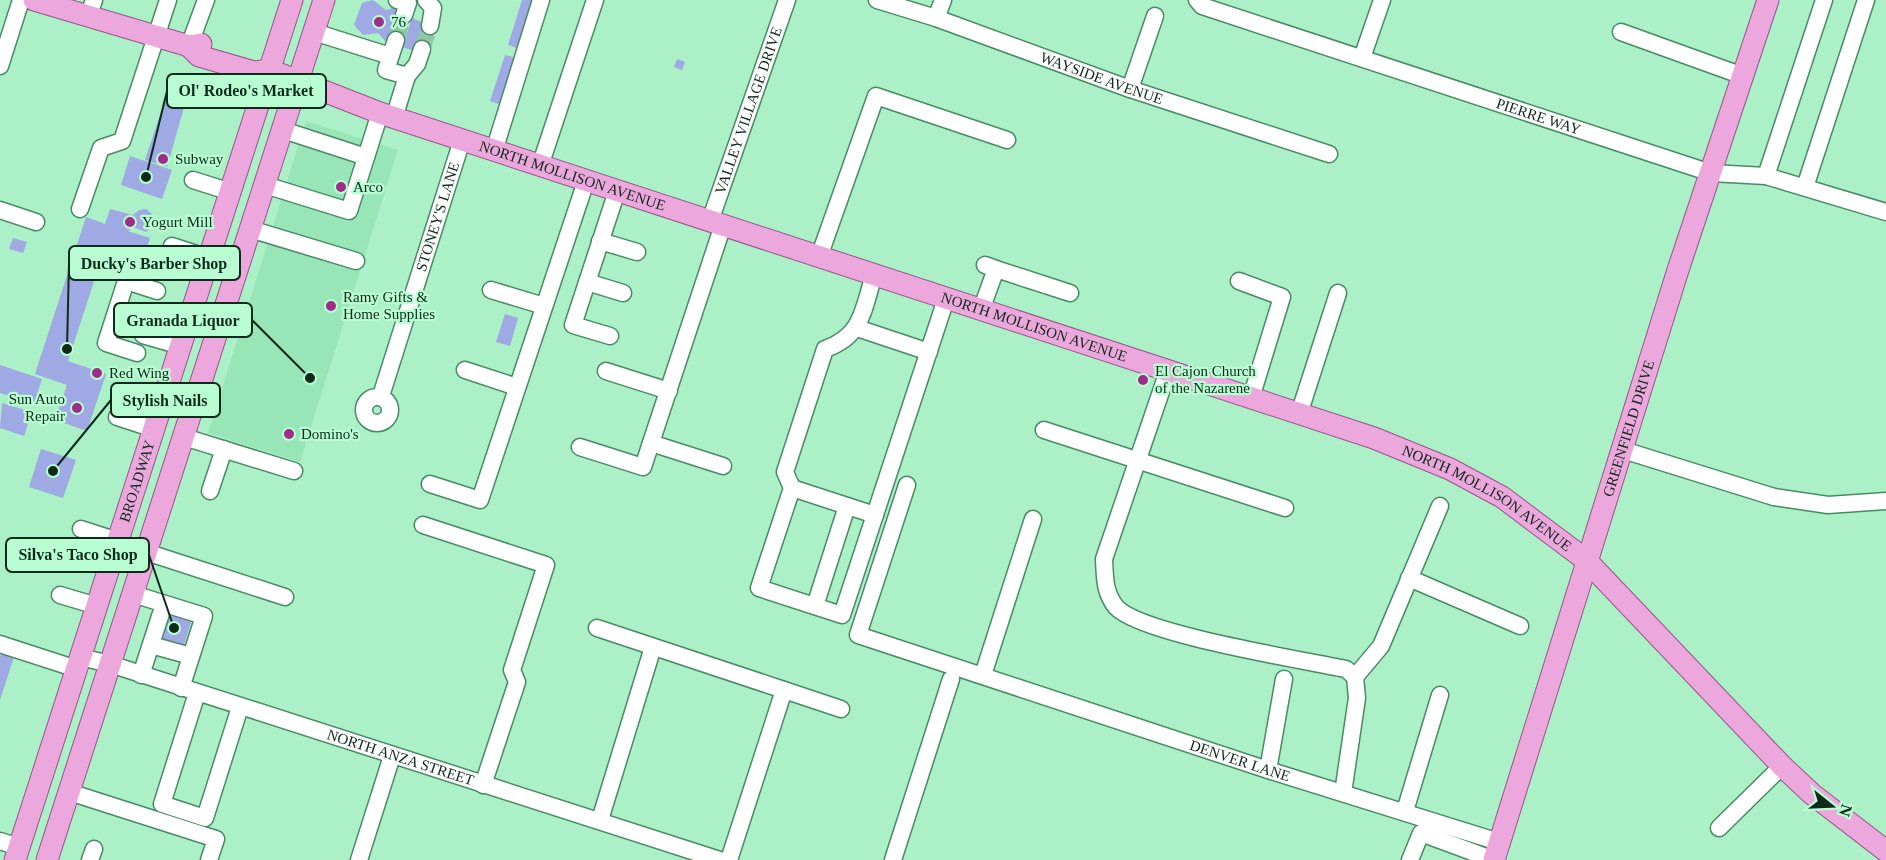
<svg xmlns="http://www.w3.org/2000/svg" width="1886" height="860" viewBox="0 0 1886 860" font-family="'Times New Roman',serif">
  <style>
    .built { fill: #98e6b7 }
    .building { fill: #9fa9e3 }
    .lines { fill: none; stroke-linecap: round; stroke-linejoin: round }
    .minor-tunnel { stroke: #8cc8a4; stroke-width: 16; stroke-dasharray: 16 8; stroke-linecap: butt }
    .minor-casing { stroke: #478b64; stroke-width: 19 }
    .major-casing { stroke: #965689; stroke-width: 23 }
    .minor { stroke: #fff; stroke-width: 16 }
    .major { stroke: #eca7dc; stroke-width: 21 }
    .poi-dot { fill: #9e2c88; stroke: #b8fed2; stroke-width: 2 }
    .labels { text-anchor: middle; stroke-width: 4.5; stroke-linejoin: round; paint-order: stroke }
    .poi-label { font-size: 15px; fill: #0e2a1a; stroke: #b8fed2; text-anchor: start }
    .street-label { font-size: 15px; fill: #0e2a1a; stroke: #b8fed2 }
    .leader { fill: none; stroke: #0e2a1a; stroke-width: 2 }
    .callout-dot { fill: #0e2a1a; stroke: #b8fed2; stroke-width: 2 }
    .callout { fill: #b8fed2; stroke: #0e2a1a; stroke-width: 2 }
    .callout-label { font-size: 16px; text-anchor: middle; font-weight: bold; fill: #0e2a1a }
  </style>
  <rect width="100%" height="100%" fill="#abf0c6"/>
  <!-- built -->
  <path class="built" d="M306 121 398 150 300 462 208 433Z"/>
  <!-- building -->
  <path class="building" d="M373 0 386 10 397 7 406 16 399 39 386 42 378 33 363 35 354 25 362 3Z
    M522 0H535L520 49 508 45Z
    M412 18 436 28 428 51H415L402 47Z
    M505 55 516 58 501 105 490 101Z
    M677 59 685 62 682 70 674 67Z
    M172 79 193 84 189 98 187 97 167 167 145 160Z
    M130 156 172 170 162 199 121 185Z
    M110 209 133 215 139 210 146 209 154 216V224L146 232 133 227 128 231 150 238 143 260 105 248 68 361 106 374 87 431 55 420 67 385 35 374 86 217 105 224Z
    M13 238 27 242 23 253 9 249Z
    M505 314 518 318 510 346 496 342Z
    M0 365 42 379 34 403 0 393Z
    M2 403 32 412 24 436 0 428Z
    M41 449 76 460 63 498 29 487Z
    M165 610 192 619 184 645 178 643 177 647 161 642 162 638 156 637Z
    M1 653 14 657 0 700V657Z"/>
  <g class="lines">
    <!-- minor-tunnel -->
    <path class="minor-tunnel" d="M396 40 404 15
      M422 49 430 26"/>
    <!-- minor casing -->
    <g class="minor-casing">
      <g id="minor">
        <path d="M397 0 408 3 404 15"/>
        <path d="M426 0 433 8 430 26"/>
        <path id="s1" d="M877 0 936 18 1130 89 1329 154"/>
        <path id="s2" d="M1197 0 1202 6 1711 173 1766 176 1886 212"/>
        <path d="M88 17 94 0"/>
        <path d="M936 18 943 0"/>
        <path d="M314 32 390 56"/>
        <path d="M1621 32 1743 76"/>
        <path d="M189 46 206 0"/>
        <path d="M1362 58 1382 0"/>
        <path d="M0 66 21 0"/>
        <path d="M407 76 417 64 422 49"/>
        <path d="M1130 89 1155 16"/>
        <path d="M394 118 407 76 386 70 396 40"/>
        <path d="M283 130 366 157"/>
        <path d="M494 151 541 0"/>
        <path d="M540 166 595 0"/>
        <path d="M1766 176 1824 0"/>
        <path d="M193 180 231 192"/>
        <path d="M265 185 349 211 380 113"/>
        <path d="M1805 187 1866 0"/>
        <path d="M80 209 101 148 122 141 168 0"/>
        <path d="M0 210 36 222"/>
        <path id="s3" d="M710 221 787 0"/>
        <path d="M250 229 356 261"/>
        <path d="M600 241 637 252"/>
        <path d="M172 246 209 258"/>
        <path d="M819 257 876 96 1007 140"/>
        <path d="M996 269 1070 293"/>
        <path d="M874 275C863 309 863 336 825 349L785 472 792 488 759 588 842 615 946 299"/>
        <path d="M1239 281 1282 297 1251 398"/>
        <path d="M587 282 623 293"/>
        <path d="M491 290 544 306"/>
        <path d="M981 310 996 269 985 265"/>
        <path d="M857 328 929 352"/>
        <path d="M143 335 181 346"/>
        <path d="M610 336 573 325 617 191"/>
        <path d="M137 353 106 343 126 281 157 291"/>
        <path d="M465 370 517 387"/>
        <path d="M606 371 669 391"/>
        <path d="M1168 371 1104 559C1105 577 1104 592 1116 607 1140 634 1303 660 1346 669L1355 677 1357 698 1343 793"/>
        <path id="s4" d="M381 396 462 140"/>
        <circle cx="377" cy="410" r="13"/>
        <path d="M1299 414 1338 293"/>
        <path d="M117 417 154 429"/>
        <path d="M1044 430 1285 508"/>
        <path d="M184 437 294 471"/>
        <path d="M651 443 723 466"/>
        <path d="M580 447 643 467 723 225"/>
        <path d="M1623 450 1774 497 1828 505 1886 501"/>
        <path d="M430 484 480 500 586 181"/>
        <path id="s5" d="M907 485 858 635 1268 770 1499 842"/>
        <path d="M792 488 875 515"/>
        <path d="M210 491 224 449"/>
        <path d="M423 525 546 565 512 670 517 682 483 785"/>
        <path d="M81 529 118 541"/>
        <path d="M146 552 285 597"/>
        <path d="M1409 578 1520 626"/>
        <path d="M133 594 204 616 181 688"/>
        <path d="M60 595 97 606"/>
        <path d="M815 606 847 506"/>
        <path d="M597 628 784 690"/>
        <path d="M0 644 77 669"/>
        <path d="M151 645 191 656"/>
        <path id="s6" d="M80 657 110 664 720 860"/>
        <path d="M141 675 164 604"/>
        <path d="M983 675 1033 519"/>
        <path d="M1355 677 1381 646 1440 506"/>
        <path d="M197 693 162 804 205 818 240 707"/>
        <path d="M1268 770 1284 679"/>
        <path d="M69 792 216 839 209 860"/>
        <path d="M1405 811 1440 695"/>
        <path d="M600 820 653 647"/>
        <path d="M1719 828 1782 766"/>
        <path d="M0 841 19 847"/>
        <path d="M90 860 94 849"/>
        <path d="M359 860 392 756"/>
        <path d="M729 860 784 690 841 709"/>
        <path d="M893 860 951 679"/>
        <path d="M1410 860 1421 833 1494 860"/>
      </g>
    </g>
    <!-- major casing -->
    <g class="major-casing">
      <g id="major">
        <path d="M34 0 189 46 201 44"/>
        <path id="s7" d="M189 46 199 56 254 72 270 70 380 113 1374 438 1450 469 1502 497 1586 560 1782 766 1812 794 1886 851"/>
        <path id="s8" d="M15 860 292 0"/>
        <path d="M47 860 324 0"/>
        <path id="s9" d="M1494 860 1678 270 1768 0"/>
      </g>
    </g>
    <!-- minor -->
    <use href="#minor" class="minor"/>
    <!-- major -->
    <use href="#major" class="major"/>
  </g>
  <!-- markers -->
  <g class="poi-dot">
    <circle cx="379" cy="22" r="6"/>
    <circle cx="163" cy="159" r="6"/>
    <circle cx="341" cy="187" r="6"/>
    <circle cx="130" cy="222" r="6"/>
    <circle cx="331" cy="306" r="6"/>
    <circle cx="97" cy="373" r="6"/>
    <circle cx="1143" cy="380" r="6"/>
    <circle cx="77" cy="408" r="6"/>
    <circle cx="289" cy="434" r="6"/>
  </g>
  <g class="labels">
    <!-- poi labels -->
    <g class="poi-label">
      <text x="391" y="27">76</text>
      <text x="175" y="164">Subway</text>
      <text x="353" y="192">Arco</text>
      <text x="142" y="227">Yogurt Mill</text>
      <text x="343" y="302">Ramy Gifts &amp;<tspan x="343" dy="17">Home Supplies</tspan></text>
      <text x="1155" y="376">El Cajon Church<tspan x="1155" dy="17">of the Nazarene</tspan></text>
      <text x="109" y="378">Red Wing</text>
      <text x="65" y="404" text-anchor="end">Sun Auto<tspan x="65" dy="17">Repair</tspan></text>
      <text x="301" y="439">Domino's</text>
    </g>
    <!-- street labels -->
    <g class="street-label">
      <text dy="5" stroke="none"><textPath href="#s1" startOffset="238">WAYSIDE AVENUE</textPath></text>
      <text dy="5" stroke="none"><textPath href="#s3" startOffset="117">VALLEY VILLAGE DRIVE</textPath></text>
      <text dy="5" stroke="none"><textPath href="#s2" startOffset="362">PIERRE WAY</textPath></text>
      <text dy="5" stroke="none"><textPath href="#s7" startOffset="408">NORTH MOLLISON AVENUE</textPath></text>
      <text dy="5" stroke="none"><textPath href="#s4" startOffset="188">STONEY'S LANE</textPath></text>
      <text dy="5" stroke="none"><textPath href="#s7" startOffset="894">NORTH MOLLISON AVENUE</textPath></text>
      <text dy="5" stroke="none"><textPath href="#s9" startOffset="452">GREENFIELD DRIVE</textPath></text>
      <text dy="5" stroke="none"><textPath href="#s8" startOffset="398">BROADWAY</textPath></text>
      <text dy="5" stroke="none"><textPath href="#s7" startOffset="1380">NORTH MOLLISON AVENUE</textPath></text>
      <text dy="5" stroke="none"><textPath href="#s6" startOffset="336">NORTH ANZA STREET</textPath></text>
      <text dy="5" stroke="none"><textPath href="#s5" startOffset="560">DENVER LANE</textPath></text>
    </g>
  </g>
  <!-- callouts -->
  <path class="leader" d="M146 177L167 91M67 349L69 263M310 378L252 320M53 471L111 400M174 628L149 555"/>
  <g class="callout-dot">
    <circle cx="146" cy="177" r="6"/>
    <circle cx="67" cy="349" r="6"/>
    <circle cx="310" cy="378" r="6"/>
    <circle cx="53" cy="471" r="6"/>
    <circle cx="174" cy="628" r="6"/>
  </g>
  <g class="callout">
    <rect x="167" y="74" width="159" height="34" rx="6"/>
    <rect x="69" y="246" width="171" height="34" rx="6"/>
    <rect x="114" y="303" width="138" height="34" rx="6"/>
    <rect x="111" y="383" width="109" height="34" rx="6"/>
    <rect x="6" y="538" width="143" height="34" rx="6"/>
  </g>
  <g class="callout-label">
    <text x="246" y="96">Ol' Rodeo's Market</text>
    <text x="154" y="269">Ducky's Barber Shop</text>
    <text x="183" y="326">Granada Liquor</text>
    <text x="165" y="406">Stylish Nails</text>
    <text x="78" y="560">Silva's Taco Shop</text>
  </g>
  <!-- north arrow -->
  <g transform="translate(1832 806) rotate(108)" stroke="#b8fed2" stroke-width="4.5" paint-order="stroke">
  <path d="M0-4.5L10 22L0 15L-10 22Z" fill="#0e2a1a"/>
  <text y="-9" font-size="16" font-weight="bold" text-anchor="middle" fill="#0e2a1a">N</text>
  </g>
</svg>
